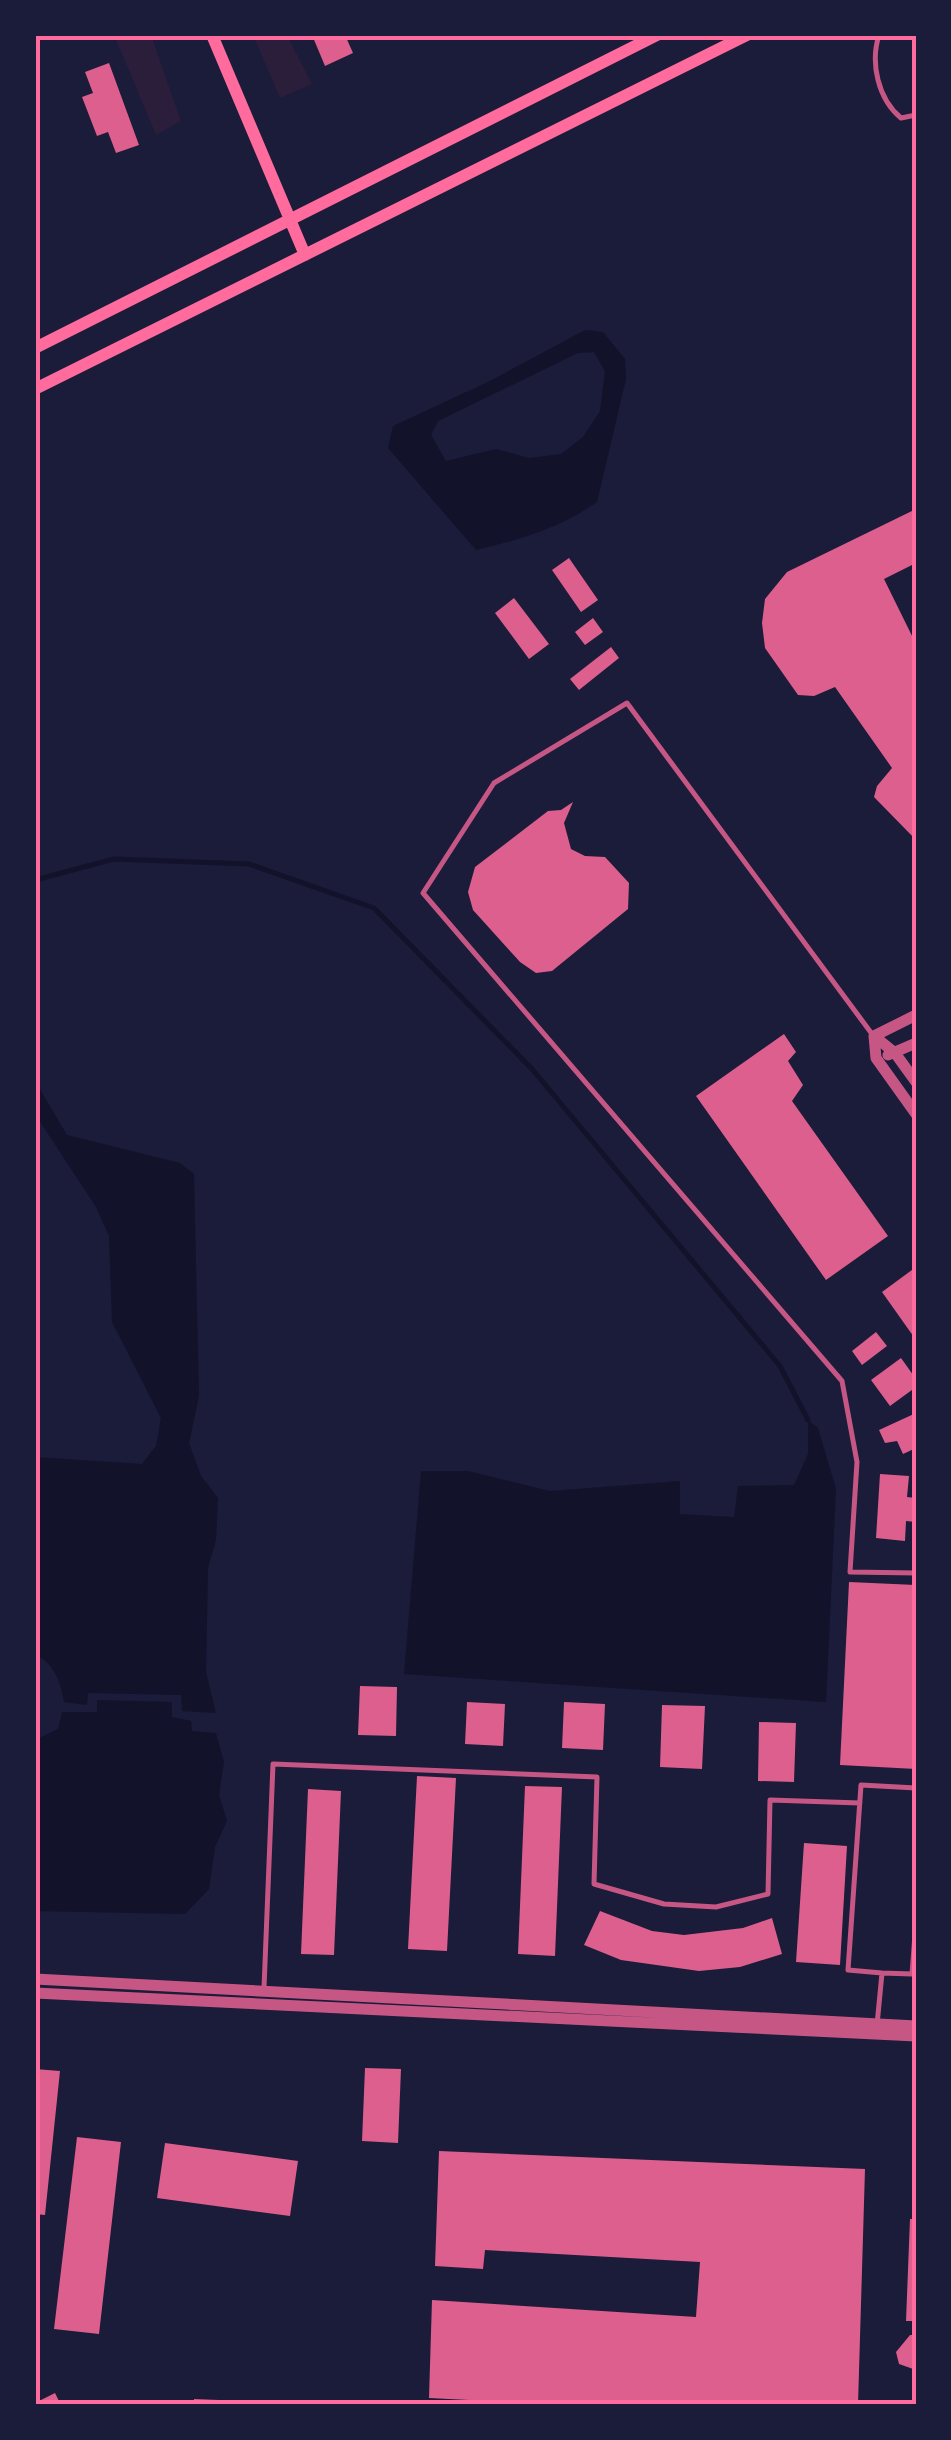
<svg xmlns="http://www.w3.org/2000/svg" width="951" height="2440" viewBox="0 0 951 2440" font-family="Roboto,sans-serif">
  <style>
    .green { fill: #2a1e3b }
    .water { fill: #12122b; fill-rule: evenodd }
    .lines { fill: none; stroke-linecap: round; stroke-linejoin: round }
    .stream { stroke: #12122b; stroke-width: 5 }
    .building { fill: #dd5f8e }
    .service { stroke: #c65784; stroke-width: 5 }
    .tertiary { stroke: #c65784; stroke-width: 11 }
    .secondary { stroke: #ff6b9d; stroke-width: 12 }
    .neatline { fill: none; stroke: #ff6b9d; stroke-width: 4 }
  </style>
  <rect width="100%" height="100%" fill="#1b1b3a"/>
  <!-- green -->
  <path class="green" d="M114 35H151L181 121 156 135Z
    M253 35H287L312 84 280 98Z"/>
  <!-- water -->
  <path class="water" d="M585 330 603 332 625 359 626 379 597 502C560 528 519 540 476 550L388 448 393 426 490 381ZM594 352 605 371 600 411 583 437 561 454 529 458 496 449 446 461 431 435 438 421 578 353Z
    M35 1081 67 1135 180 1163 194 1174 199 1396 189 1443 201 1476 218 1498 216 1540 208 1568 206 1672 216 1713 182 1711 181 1695 88 1693 87 1705 64 1702C61 1683 54 1662 35 1655V1457L142 1464 156 1446 161 1418 112 1322 109 1236 96 1207 35 1114Z
    M808 1420 818 1428 836 1489 826 1702 404 1674 421 1471H468L550 1491 680 1481V1514L734 1517 738 1486 794 1485 808 1454Z
    M97 1700 172 1702V1717L191 1721 192 1731 216 1733 224 1762 219 1795 227 1821 215 1847 209 1889 185 1914 35 1911V1740L58 1729 62 1712H97Z"/>
  <g class="lines">
    <!-- stream -->
    <path class="stream" d="M35 880 114 859 249 864 374 908 532 1069 780 1366 808 1420"/>
  </g>
  <!-- building -->
  <path class="building" d="M312 35H345L353 53 325 66Z
    M109 63 139 145 116 153 108 132 97 136 82 97 93 93 85 72Z
    M916 509V563L884 579 916 644V840L874 797 877 786 892 768 835 687 814 696 798 695 765 648 762 623 765 599 787 572Z
    M569 558 598 600 581 612 552 570Z
    M514 598 549 644 529 659 495 613Z
    M593 618 603 632 585 645 575 632Z
    M611 647 619 658 579 690 570 679Z
    M573 802 564 823 571 849 585 856 605 857 629 883 628 909 552 971 536 973 520 962 473 910 468 892 475 867 548 811 561 810Z
    M784 1034 796 1052 788 1061 803 1085 792 1101 888 1236 826 1280 696 1096Z
    M916 1267V1340L882 1292Z
    M876 1332 887 1346 862 1365 852 1351Z
    M901 1358 916 1379V1387L890 1406 871 1380Z
    M916 1413V1448L903 1454 897 1441 885 1443 879 1430Z
    M880 1474 909 1476 907 1497 916 1498V1522L906 1521 905 1541 876 1538Z
    M849 1582 916 1585V1769L840 1765Z
    M360 1686 397 1687 396 1736 358 1735Z
    M467 1702 505 1704 503 1746 465 1744Z
    M564 1702 605 1704 603 1750 562 1748Z
    M662 1705 705 1706 702 1769 660 1767Z
    M759 1722 796 1723 794 1782 758 1781Z
    M417 1776 456 1778 447 1951 408 1949Z
    M525 1786 562 1787 555 1956 518 1954Z
    M308 1789 341 1791 334 1955 301 1954Z
    M804 1843 847 1846 840 1965 796 1962Z
    M600 1911 652 1931 684 1935 743 1928 772 1918 782 1954 740 1967 699 1971 621 1960 584 1945Z
    M365 2068 401 2069 398 2143 362 2141Z
    M35 2069 60 2071 45 2215 35 2214Z
    M77 2137 121 2142 99 2334 54 2329Z
    M165 2143 298 2161 290 2216 157 2198Z
    M439 2151 865 2169 858 2405H572L429 2398 432 2300 696 2317 700 2262 485 2250 483 2269 435 2266Z
    M910 2219H916V2321H906Z
    M910 2335H916V2370L899 2364 896 2352Z
    M55 2393 61 2405H35V2403Z
    M194 2399 266 2402V2405H194Z"/>
  <g class="lines">
    <!-- service -->
    <path class="service" d="M879 35C870 63 878 99 901 118L916 115
      M872 1034 627 703 494 783 423 893 842 1381 857 1462 850 1572 916 1573
      M882 1973 912 1974 916 1921
      M264 1988 273 1764 597 1777 594 1884 664 1904 716 1907 768 1894 770 1800 860 1803
      M877 2025 882 1973 848 1970 861 1785 916 1788"/>
    <!-- tertiary -->
    <path class="tertiary" d="M874 1036 876 1058 916 1114
      M874 1036 895 1053 916 1082
      M874 1036 916 1015
      M888 1055 916 1043
      M35 1979 916 2026
      M35 1993 916 2036"/>
    <!-- secondary -->
    <path class="secondary" d="M212 35 305 255
      M35 348 657 35
      M35 389 747 35"/>
  </g>
  <!-- border -->
  <rect width="951" height="2440" fill="none" stroke="#1b1b3a" stroke-width="75"/>
  <rect x="38" y="38" width="876" height="2364" class="neatline"/>
</svg>
